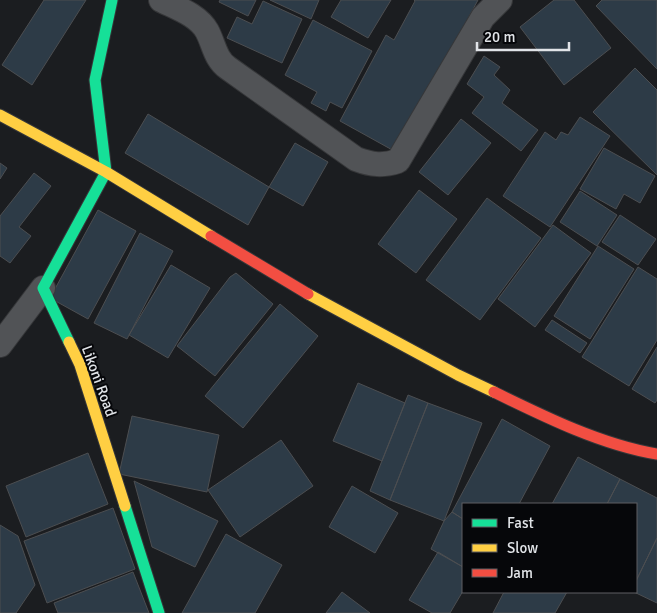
<svg xmlns="http://www.w3.org/2000/svg" width="657" height="613" viewBox="0 0 657 613" font-family="Signika,sans-serif">
  <style>
    .building { fill: #2d3b47; stroke: #4c4e51 }
    .lines { fill: none; stroke-linecap: round; stroke-linejoin: round }
    .street-casing { stroke: #363739; stroke-width: 26 }
    .fast-casing { stroke: #363739; stroke-width: 13 }
    .slow-casing { stroke: #363739; stroke-width: 13 }
    .jam-casing { stroke: #363739; stroke-width: 13 }
    .street { stroke: #515356; stroke-width: 24 }
    .fast { stroke: #16e098; stroke-width: 11 }
    .slow { stroke: #ffcf43; stroke-width: 11 }
    .jam { stroke: #f24e42; stroke-width: 11 }
    .labels { text-anchor: middle; stroke-width: 4; stroke-linejoin: round; paint-order: stroke }
    .street-label { font-size: 15px; fill: #e1e4e8; stroke: #06070a }
  </style>
  <rect width="100%" height="100%" fill="#1b1d20"/>
  <!-- building -->
  <path class="building" d="M44 0H86L32 85 2 65Z
    M220 0H256L248 16 219 2Z
    M270 0H319L311 19Z
    M341 0H391L368 38 331 17Z
    M414 0H478L396 152 340 121 386 35 394 40 415 1Z
    M554 0H574L611 48 564 85 520 27Z
    M602 0H657V69L596 6Z
    M263 1 302 19 282 63 227 38 237 17 252 24Z
    M313 20 372 51 342 108 330 102 326 111 311 103 317 92 285 75Z
    M484 56 500 67 494 75 510 90 502 103 538 130 521 151 472 113 484 97 467 84Z
    M635 68 657 90V175L593 112Z
    M148 114 269 187 248 225 125 153Z
    M580 117 610 136 550 227 503 196 545 132 556 140 561 132 568 135Z
    M461 119 491 143 448 195 419 172Z
    M295 143 328 162 303 206 269 187Z
    M604 148 655 176 640 203 624 194 616 209 580 189Z
    M0 163 7 168 0 179Z
    M34 173 51 186 19 227 31 236 10 263 0 256V216Z
    M419 190 457 219 416 273 378 244Z
    M580 191 617 215 597 246 560 222Z
    M487 198 541 238 480 320 426 280Z
    M98 210 136 231 88 319 50 298Z
    M620 215 656 239 638 265 602 242Z
    M553 225 591 253 535 327 498 299Z
    M140 233 173 251 127 339 94 323Z
    M598 246 634 269 590 339 554 316Z
    M171 265 210 288 168 358 129 335Z
    M638 267 657 279V340L629 386 582 357Z
    M236 273 273 304 215 376 177 346 230 277Z
    M280 304 318 336 243 428 205 396Z
    M552 320 587 343 580 353 545 330Z
    M657 347V400L655 403 632 389Z
    M358 383 405 403 382 461 333 441Z
    M408 395 428 403 390 500 370 491Z
    M428 403 482 423 444 521 390 500Z
    M132 416 219 435 207 492 119 474Z
    M502 419 550 446 519 504H463V519L452 512Z
    M281 440 313 486 240 537 208 490Z
    M88 453 108 504 26 537 6 486Z
    M578 457 620 479 607 504H552Z
    M620 479 657 498V538L636 581V504H607Z
    M134 481 218 521 195 567 152 547Z
    M352 486 398 513 375 553 329 527Z
    M113 508 135 569 47 603 24 541Z
    M452 512 463 519V567L431 549 444 521Z
    M0 525 18 536 35 585 16 613H0Z
    M226 534 282 565 255 613H182Z
    M657 538V603L634 592H636V581Z
    M438 552 463 567V591L450 613H432L409 600Z
    M133 572 149 613H58L54 603Z
    M342 592 370 613H326Z
    M504 592H567L555 613H493Z"/>
  <g class="lines">
    <!-- street casing -->
    <g class="street-casing">
      <path id="street" d="M161 0C177 8 198 15 207 31 214 44 215 59 228 68L356 159C372 165 383 166 398 161L483 17 500 0
        M0 345 43 288"/>
    </g>
    <!-- fast casing -->
    <g class="fast-casing">
      <path id="fast" d="M69 342 43 288 106 172 95 80 112 0
        M125 506 159 613"/>
    </g>
    <!-- slow casing -->
    <g class="slow-casing">
      <path id="slow" d="M0 115 106 172 211 236
        M308 294 458 375 494 392
        M69 342 80 365 125 506"/>
    </g>
    <!-- jam casing -->
    <g class="jam-casing">
      <path id="jam" d="M211 236 308 294
        M494 392C545 417 602 445 657 454"/>
    </g>
    <!-- street -->
    <use href="#street" class="street"/>
    <!-- fast -->
    <use href="#fast" class="fast"/>
    <!-- slow -->
    <use href="#slow" class="slow"/>
    <!-- jam -->
    <use href="#jam" class="jam"/>
  </g>
  <g class="labels">
    <!-- street labels -->
    <g class="street-label">
      <text transform="translate(99 381) rotate(70)" y="5">Likoni Road</text>
    </g>
  </g>
  <!-- legend -->
  <rect x="462" y="503" width="175" height="90" fill="#06070a" stroke="#5e5f63"/>
  <rect x="472" y="519" width="25" height="8" fill="#16e098" stroke="#5e5f63"/>
  <text x="507" y="528" font-size="15" fill="#e1e4e8">Fast</text>
  <rect x="472" y="544" width="25" height="8" fill="#ffcf43" stroke="#5e5f63"/>
  <text x="507" y="553" font-size="15" fill="#e1e4e8">Slow</text>
  <rect x="472" y="569" width="25" height="8" fill="#f24e42" stroke="#5e5f63"/>
  <text x="507" y="578" font-size="15" fill="#e1e4e8">Jam</text>
  <!-- scale -->
  <path d="M477 42v8h92v-8" fill="none" stroke="#e1e4e8" stroke-width="2.5"/>
  <text x="484" y="42" font-size="15" fill="#e1e4e8" stroke="#06070a" stroke-width="4" paint-order="stroke">20 m</text>
</svg>
